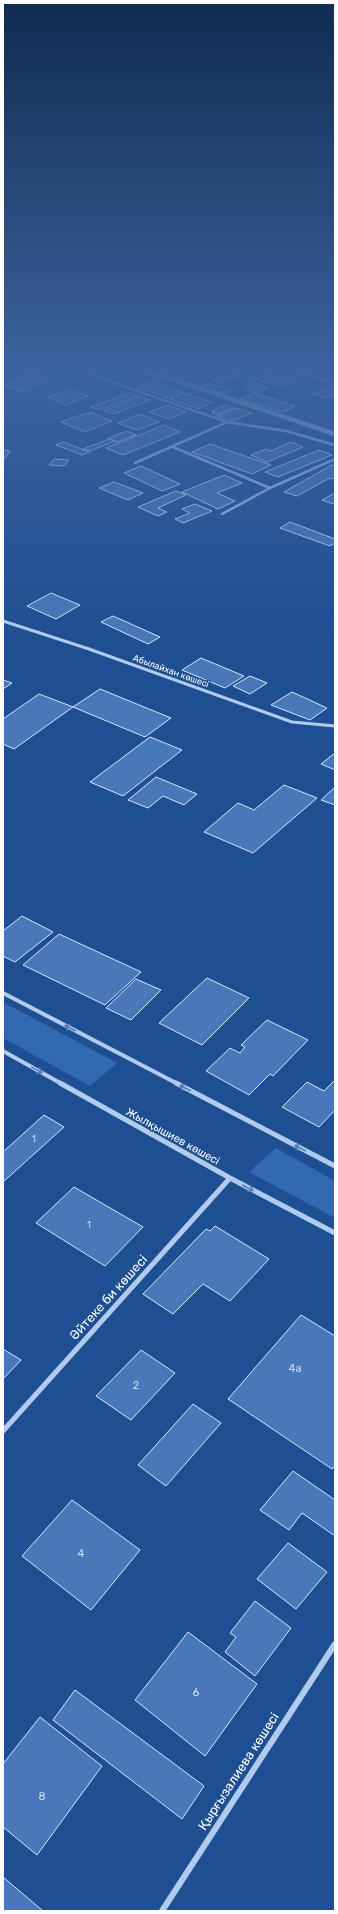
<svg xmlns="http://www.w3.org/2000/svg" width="338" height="1914" viewBox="0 0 338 1914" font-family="Rubik,sans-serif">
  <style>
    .green { fill: #3269b0 }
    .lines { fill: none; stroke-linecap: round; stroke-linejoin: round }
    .stream { stroke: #a4c6ef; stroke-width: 4.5 }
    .building { fill: #4878b9; stroke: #d7e6fa }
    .minor-far4 { stroke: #b1cbee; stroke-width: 2.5 }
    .minor-far3 { stroke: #b1cbee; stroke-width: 3 }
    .minor-far2 { stroke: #b1cbee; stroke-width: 4 }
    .minor-far1 { stroke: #b1cbee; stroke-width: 5 }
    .minor { stroke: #b1cbee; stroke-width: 6 }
    .oneway { stroke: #527ab3 }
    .labels { text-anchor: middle; stroke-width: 3; stroke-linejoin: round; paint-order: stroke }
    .far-street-label { font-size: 9px; fill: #fff; stroke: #1f4f93 }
    .number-label { font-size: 9px; fill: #d1ddee }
    .street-label { font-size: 11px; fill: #fff; stroke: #1f4f93 }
    .near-number-label { font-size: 11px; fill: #d1ddee }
    .near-street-label { font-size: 13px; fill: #fff; stroke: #1f4f93 }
  </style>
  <rect width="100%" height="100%" fill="#1f4f93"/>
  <!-- green -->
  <path class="green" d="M3 1002 117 1063 90 1086 3 1038Z
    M276 1148 335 1181V1218L249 1172Z"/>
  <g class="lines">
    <!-- stream -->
    <path class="stream" d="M127 364 335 434"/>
  </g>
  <!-- building -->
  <path class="building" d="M30 364H51L59 367 45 371H48L39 375 20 367Z
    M205 364H236L221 371 201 365Z
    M301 364H327L314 373 303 370 306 368 297 366Z
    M250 366 273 372 254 381 234 378 237 377 231 375Z
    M197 369 207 372 202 374 192 371Z
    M28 374 49 381 23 392 3 385Z
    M222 375 231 378 222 382 213 380Z
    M274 375 295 381 281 387 261 381Z
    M151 381 183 392 169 398 137 387Z
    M207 383 232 390 225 394 200 387Z
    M257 383 268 388 256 393 245 389Z
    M330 386 335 387V394L328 398 313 394Z
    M69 389 88 396 66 405 48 397Z
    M129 393 138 396 100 410 91 407Z
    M184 393 212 402 199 409 170 399Z
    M253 393 295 406 283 412 240 399Z
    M140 397 150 400 114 414 104 411Z
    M167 405 186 412 169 419 149 412Z
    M225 405 234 408 217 415 212 413 215 412 211 411Z
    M237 408 252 413 232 421 218 416Z
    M92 413 112 421 85 432 61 422 84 414Z
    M140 414 159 422 137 430 118 423Z
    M164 425 180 432 123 455 106 448Z
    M127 431 136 435 117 442 108 438Z
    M109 439 115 441 90 451 83 449Z
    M64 442 89 452 82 455 56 445Z
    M291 442 303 447 267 462 251 455 266 449 271 451Z
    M210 444 271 465 252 474 192 452Z
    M3 450 10 451 3 461Z
    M319 450 332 455 278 477 265 472Z
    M54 459 69 460 64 466 49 465Z
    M332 465 335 466V479L330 478 297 496 284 492Z
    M141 466 180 484 162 491 124 473Z
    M224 475 242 483 217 493 235 501 218 509 182 492Z
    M114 482 143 493 128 500 99 488Z
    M176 491 186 495 158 508 167 512 158 516 138 507Z
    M335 493V503L333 504 322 500Z
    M195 504 212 511 183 523 175 519 190 513 182 509Z
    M290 522 335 539V543L330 546 280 528Z
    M51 593 80 605 56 619 27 606Z
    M113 616 160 637 148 644 101 622Z
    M201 658 244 676 225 688 182 670Z
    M250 676 267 683 250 694 233 686Z
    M3 680 12 683 3 689Z
    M100 689 171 718 145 737 73 707Z
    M292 692 327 708 310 720 271 705Z
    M39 694 73 707 14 749 3 744V719Z
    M150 737 182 750 123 796 90 782Z
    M335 753V770L321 764Z
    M156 777 197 794 184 805 163 796 148 808 128 800Z
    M284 785 317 798 253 853 204 832 238 803 254 810Z
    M335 787V805L321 800Z
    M22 916 53 932 15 962 3 956V931Z
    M59 934 141 972 105 1005 23 965Z
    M207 978 249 998 202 1045 159 1023Z
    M136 979 161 990 131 1020 106 1008Z
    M267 1020 308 1040 273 1076 270 1074 249 1095 206 1071 230 1048 240 1053 245 1047 241 1045Z
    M335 1080V1110L319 1127 282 1107 307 1082 324 1091Z
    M44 1115 64 1127 3 1182V1152Z
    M74 1187 143 1227 105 1266 36 1223Z
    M215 1226 269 1259 230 1301 203 1284 173 1314 143 1294 206 1229 210 1231Z
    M301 1315 335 1336V1465L332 1469 228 1399Z
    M3 1349 21 1360 3 1379Z
    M141 1350 175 1373 131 1420 96 1396Z
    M193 1404 221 1423 166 1486 138 1465Z
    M293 1471 335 1500V1536L302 1513 289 1530 260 1510Z
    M72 1500 140 1550 91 1610 22 1556Z
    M288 1543 327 1572 296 1609 257 1579Z
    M255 1601 291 1628 255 1676 225 1652 236 1637 230 1633Z
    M188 1632 257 1684 205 1756 135 1700Z
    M75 1690 204 1786 182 1819 53 1720Z
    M40 1717 102 1766 37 1855 3 1827V1764Z
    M3 1877 43 1911H3Z"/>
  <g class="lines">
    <!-- minor-far4 -->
    <path class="minor-far4" d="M70 364 103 379 227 422 286 431 335 445
      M268 364 335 382
      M173 447 270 488
      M135 463 227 422
      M222 514 270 488 335 459"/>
    <!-- minor-far3 -->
    <path class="minor-far3" d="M3 621 89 649 292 722 335 726"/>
    <!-- minor-far2 -->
    <path class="minor-far2" d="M3 993 178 1084
      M3 1051 62 1084"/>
    <!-- minor-far1 -->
    <path class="minor-far1" d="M60 1083 230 1178 335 1233
      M176 1083 335 1166
      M3 1431 230 1178"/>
    <!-- minor -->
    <path class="minor" d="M162 1911 335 1644"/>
  </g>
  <!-- one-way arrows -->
  <defs><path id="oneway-shaft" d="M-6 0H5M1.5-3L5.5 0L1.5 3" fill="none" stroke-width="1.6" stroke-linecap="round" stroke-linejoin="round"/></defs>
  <g class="oneway">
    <use href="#oneway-shaft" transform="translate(70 1028) rotate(-153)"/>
    <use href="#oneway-shaft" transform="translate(37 1070) rotate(29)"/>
    <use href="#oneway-shaft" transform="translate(185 1088) rotate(-153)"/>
    <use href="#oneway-shaft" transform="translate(300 1148) rotate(-153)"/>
    <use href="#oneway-shaft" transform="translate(248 1188) rotate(28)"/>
  </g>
  <!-- sky -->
  <linearGradient id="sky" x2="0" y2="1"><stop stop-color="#112b51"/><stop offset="0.58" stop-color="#3c639e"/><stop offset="1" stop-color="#3c639e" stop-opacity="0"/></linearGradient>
  <rect width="338" height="632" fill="url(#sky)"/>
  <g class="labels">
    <!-- far-street labels -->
    <g class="far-street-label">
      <text transform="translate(171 671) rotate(20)" y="3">Абылайхан көшесі</text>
    </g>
    <!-- number labels -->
    <g class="number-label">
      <text x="34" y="1142">1</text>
      <text x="89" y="1228">1</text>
    </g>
    <!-- street labels -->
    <g class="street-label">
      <text transform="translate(173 1136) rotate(29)" y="4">Жылқышиев көшесі</text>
    </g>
    <!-- near-number labels -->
    <g class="near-number-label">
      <text x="295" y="1372">4а</text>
      <text x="136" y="1389">2</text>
      <text x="81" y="1557">4</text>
      <text x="196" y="1696">6</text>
      <text x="42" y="1800">8</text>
    </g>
    <!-- near-street labels -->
    <g class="near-street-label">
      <text transform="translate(108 1297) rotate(-48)" y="5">Әйтеке би көшесі</text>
      <text transform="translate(238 1771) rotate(-57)" y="5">Қырғызалиева көшесі</text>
    </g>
  </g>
  <!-- border -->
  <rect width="338" height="1914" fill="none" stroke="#ffffff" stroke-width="8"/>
</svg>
